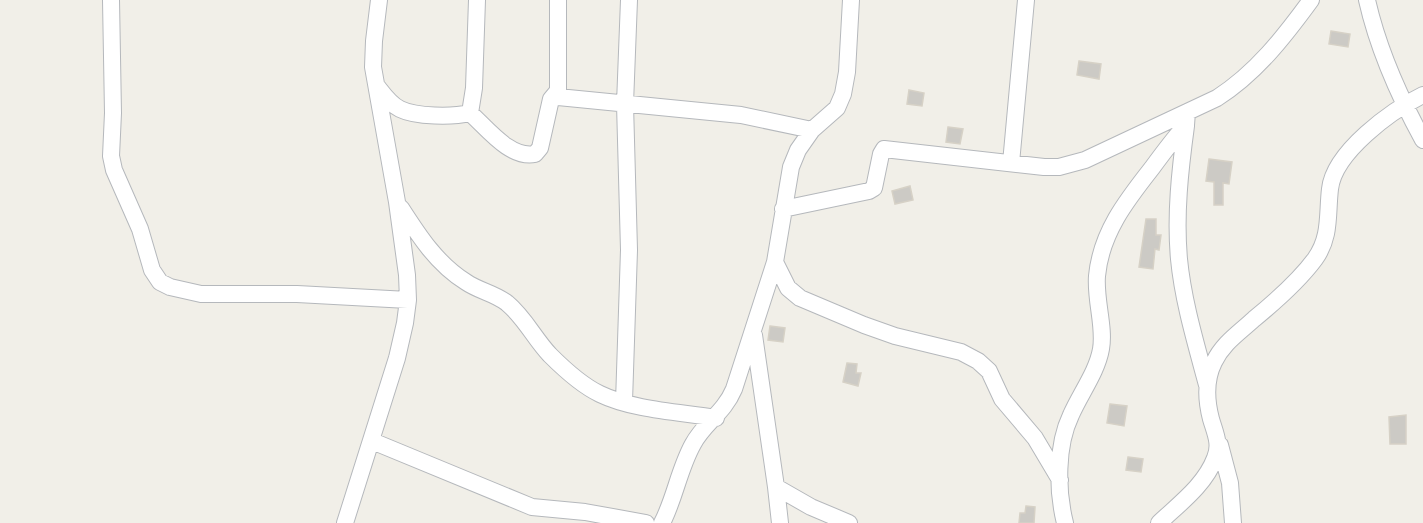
<svg xmlns="http://www.w3.org/2000/svg" width="1423" height="523" viewBox="0 0 1423 523" font-family="Figtree,sans-serif">
  <style>
    .building { fill: #cccac5; stroke: #d6d1c6; stroke-width: 1.5 }
    .lines { fill: none; stroke-linecap: round; stroke-linejoin: round }
    .minor-casing { stroke: #b5b8bc; stroke-width: 18 }
    .minor { stroke: #fff; stroke-width: 16 }
  </style>
  <rect width="100%" height="100%" fill="#f1efe8"/>
  <!-- building -->
  <path class="building" d="M1331 31 1350 34 1348 47 1329 44Z
    M1079 61 1101 64 1099 79 1077 75Z
    M909 90 924 93 922 106 907 104Z
    M948 127 963 129 960 144 946 142Z
    M1209 159 1232 162 1229 184 1223 183V205H1214V182L1206 181Z
    M910 186 913 200 895 204 892 191Z
    M1146 219H1156V235H1161L1159 250 1155 249 1153 269 1139 267Z
    M770 326 785 328 783 342 768 340Z
    M847 363 857 364 856 373H861L858 386 843 382Z
    M1110 404 1127 406 1124 426 1107 423Z
    M1406 415V444H1390L1389 417Z
    M1128 457 1143 459 1141 472 1126 470Z
    M1026 506 1035 507 1034 523H1019L1020 513H1025Z"/>
  <g class="lines">
    <!-- minor casing -->
    <g class="minor-casing">
      <path id="minor" d="M111 0 113 113 111 156 114 170 140 229 152 270 160 282 170 287 201 294H297L408 300
        M558 0V97
        M1367 0C1378 49 1399 96 1423 140
        M377 86C384 95 390 104 400 109 416 117 453 117 470 113
        M470 113C487 128 510 159 535 154L540 148 551 99 556 93 558 97 741 115 812 130
        M470 113 474 88 477 0
        M1186 126C1180 170 1175 215 1179 259 1183 301 1196 344 1207 385
        M1011 163 1026 0
        M401 208C419 236 437 264 466 282 479 291 494 293 507 303 525 318 534 338 550 355 564 369 583 386 600 394 633 410 680 412 716 418
        M783 209 869 191 874 188 881 154 884 149 1044 167H1059L1085 160 1217 98C1256 73 1284 37 1311 0
        M775 262 788 288 800 298 864 325 895 336 961 352 978 361 989 371 1002 399 1035 438 1060 480
        M754 335 776 487 780 523
        M624 402 629 250 625 104 629 0
        M372 441 532 507 585 512 646 523
        M1220 445 1230 483 1233 523
        M776 487 811 507 849 523
        M345 523 397 358 405 323 408 300 407 275 397 202 373 67 374 41 379 0
        M662 523C675 498 679 469 693 444 704 423 724 413 734 389L775 262 791 167 798 150 812 130 837 108 843 94 847 72 851 0
        M1065 523C1057 491 1056 446 1071 415 1080 394 1097 372 1101 349 1105 327 1095 300 1097 276 1101 233 1126 201 1152 168 1163 153 1174 138 1186 125L1187 112
        M1159 523C1179 504 1205 485 1215 458 1221 444 1215 433 1211 419 1206 400 1205 380 1214 362 1223 343 1239 333 1254 319 1276 301 1298 282 1315 259 1331 237 1327 214 1330 189 1334 152 1392 110 1423 95"/>
    </g>
    <!-- minor -->
    <use href="#minor" class="minor"/>
  </g>
</svg>
